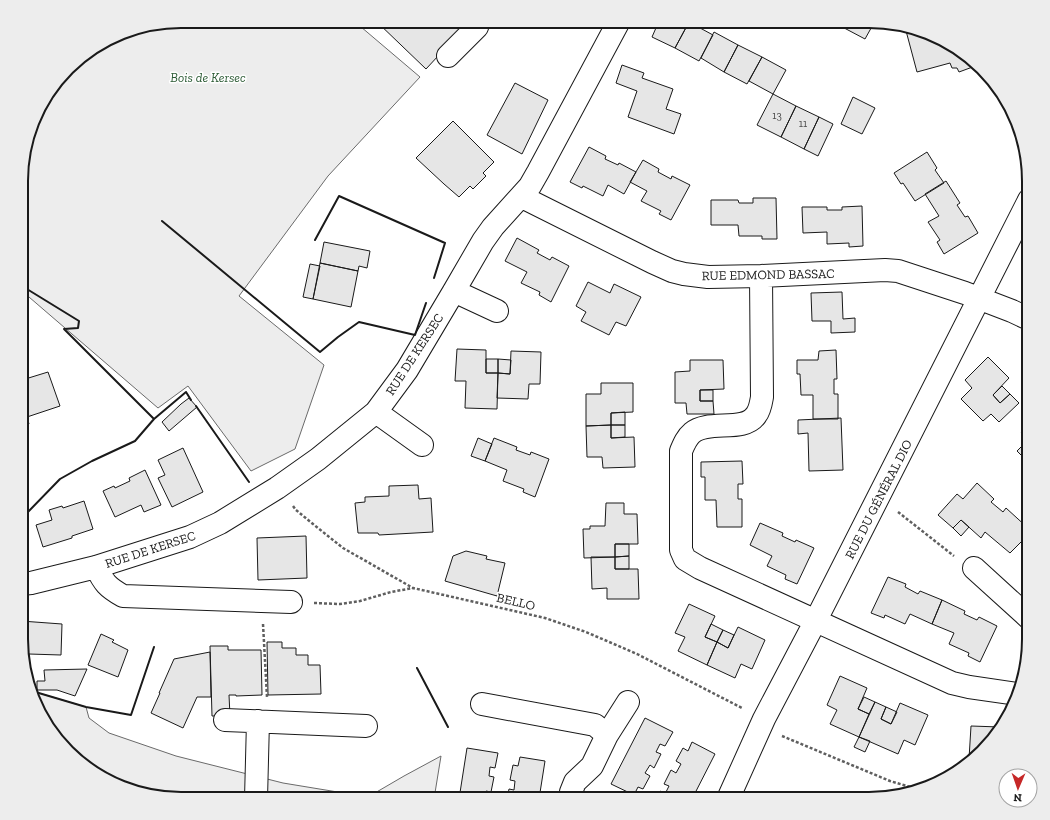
<svg xmlns="http://www.w3.org/2000/svg" width="1050" height="820" viewBox="0 0 1050 820" font-family="'Zilla Slab',serif">
  <style>
    .green { fill: #ededed; stroke: #6a6a6a }
    .building { fill: #e6e6e6; stroke: #1a1a1a }
    .lines { fill: none; stroke-linecap: round; stroke-linejoin: round }
    .minor-casing { stroke: #1a1a1a; stroke-width: 24 }
    .path { stroke: #5f5f5f; stroke-width: 2.5; stroke-dasharray: 3 2; stroke-linecap: butt }
    .minor { stroke: #fff; stroke-width: 22 }
    .wall { stroke: #1a1a1a; stroke-width: 2 }
    .labels { text-anchor: middle; stroke-width: 3; stroke-linejoin: round; paint-order: stroke }
    .number-label { font-size: 11px; fill: #4d4d4d }
    .park-label { font-size: 13px; font-style: italic; fill: #2b5a34; stroke: #fff }
    .street-label { font-size: 13px; fill: #1a1a1a; stroke: #fff }
    .rim { fill: none; stroke: #1a1a1a; stroke-width: 2 }
  </style>
  <rect width="100%" height="100%" fill="#fff"/>
  <!-- green -->
  <path class="green" d="M181 21H354L420 77 328 176 239 296 324 365 295 449 251 471 188 386 158 408 22 291V160L42 101 76 61 129 30Z
    M32 691 86 707 89 718 109 733 176 756 283 783 368 797 404 776 441 756 434 799H171L119 787 75 759 37 710Z"/>
  <!-- building -->
  <path class="building" d="M376 21H459L465 27 426 69Z
    M659 21 689 22 675 48 652 37Z
    M831 21H875L865 39Z
    M689 22 713 35 699 61 675 48Z
    M905 27 930 33 975 61 978 65 959 72 957 68H952L950 63 917 72Z
    M714 32 738 45 724 72 701 58Z
    M738 45 762 57 747 84 724 72Z
    M762 57 786 70 773 94 749 81Z
    M622 65 644 73 642 78 673 89 666 109 681 114 674 134 628 117 637 91 616 83Z
    M515 83 548 100 522 154 487 135Z
    M773 94 796 106 781 137 757 125Z
    M853 97 875 108 862 134 841 124Z
    M796 106 819 117 804 149 781 137Z
    M819 117 833 124 818 156 804 149Z
    M453 121 494 162 483 173 486 176 473 189 470 186 459 197 444 184 416 158Z
    M589 147 606 156 605 159 618 165 619 163 636 172 624 194 608 185 603 196 583 186 582 188 570 182Z
    M927 152 937 168 935 170 944 183 915 201 903 183 901 184 894 173Z
    M643 160 659 169 658 172 671 179 672 176 690 185 671 220 659 214 661 211 641 201 647 191 630 182Z
    M946 181 960 203 957 205 965 217 968 216 978 233 944 254 937 242 940 240 928 222 939 216 925 194Z
    M753 198H776L777 239H762V236H739L738 225H711V200H738L739 203H753Z
    M862 206 863 246 849 247V243L827 244V232L803 233 802 207H827V210H842V207Z
    M517 238 539 250 537 253 550 260 552 257 569 266 551 302 539 295 540 292 521 283 527 272 505 261Z
    M324 242 370 251 367 268 359 266 358 271 320 263Z
    M320 263 358 271 351 307 313 299Z
    M310 264 320 266 313 299 303 297Z
    M588 282 610 293 614 284 641 297 626 326 616 322 609 335 581 321 586 312 576 306Z
    M842 292 843 319 855 318V332L831 333V321H812L811 293Z
    M457 349 486 350V373H498L497 409 465 408 466 381H455Z
    M836 350 837 379H834V394H838V419H813V395H801L800 374H797V360H818L819 351Z
    M511 351 541 352 540 384H529L528 399 497 398 498 373 510 374Z
    M988 357 1009 378 993 395 1000 403 1010 394 1019 403 999 422 991 414 983 421 961 399 972 388 965 380Z
    M486 359H498V373H486Z
    M498 359 511 360 510 374 498 373Z
    M690 360H723L724 389 700 390V401H713L714 414H687L686 403H675V372L690 371Z
    M48 372 60 406 27 417 29 424 22 426V380Z
    M601 383H633V412L611 413V425L586 426V394H601Z
    M1002 386 1010 394 1000 403 993 395Z
    M700 390H713V401H700Z
    M189 398 197 407 169 431 162 422 181 404Z
    M625 412V425H611V413Z
    M841 418 843 470 809 471 808 433 798 434V420Z
    M1029 424V463L1017 451 1028 440 1021 432Z
    M611 425H625V437L611 438Z
    M611 425V438L634 437 635 467 603 468 602 457H587L586 426Z
    M478 438 492 444 485 461 471 456Z
    M494 438 517 447 516 450 530 455 531 452 549 459 535 497 523 492 524 489 503 481 507 470 485 461Z
    M183 448 203 492 172 507 158 478 165 475 158 460Z
    M742 461 743 484H738V499H742V527H717L716 500H705V477H701V462Z
    M145 470 161 505 144 512 141 505 115 517 103 491 114 486 115 488 130 481 129 478Z
    M977 483 994 499 991 502 1003 512 1006 508 1029 529V534L1010 553 985 532 981 538 961 520 953 528 938 515 957 494 963 499Z
    M418 485 419 499 431 498 433 532 379 535 378 533H358L355 503 365 502V497L389 496V486Z
    M84 501 93 529 72 536V538L43 547 36 525 52 520 49 510 62 506 63 508Z
    M606 503H624V514H637L638 544H615V557L584 558 583 529H590V526H605Z
    M961 520 969 527 961 536 953 528Z
    M760 523 783 533 782 536 795 542 796 540 814 548 797 584 785 579 786 575 767 566 772 556 750 545Z
    M306 536 307 578 258 580 257 538Z
    M615 544H629V556L615 557Z
    M466 551 487 556 486 559 505 563 497 596 445 581 453 556Z
    M629 556V569H615V557Z
    M591 557H615V569H638L639 599H607V588L592 589Z
    M888 577 906 584 905 587 918 594 920 591 942 600 932 624 910 614 905 624 885 615 884 618 871 613Z
    M942 600 965 611 964 614 977 620 979 617 997 626 980 662 968 656 969 653 949 644 954 633 932 624Z
    M689 604 715 616 705 637 717 642 707 665 678 651 685 637 675 633Z
    M21 621 62 624 61 655 29 654 28 662H24L21 650Z
    M711 624 723 630 717 642 705 637Z
    M738 627 765 640 752 669 741 664 735 678 707 665 717 642 728 648Z
    M723 630 734 635 728 648 717 642Z
    M101 634 114 640 112 642 128 650 118 677 88 665Z
    M267 642H282V648H296V655H308V665H320L321 694 268 695Z
    M210 646H228V650H261L262 695 236 696V695H229L230 716H212Z
    M210 652 211 697H197L183 728 151 713 160 693H159L174 659Z
    M87 669 75 696 57 690H37V681H45L44 670Z
    M840 676 867 688 858 709 869 714 859 737 830 724 837 710 827 705Z
    M864 697 875 702 869 714 858 709Z
    M875 702 886 707 881 719 891 724 900 703 928 715 915 745 904 740 898 754 859 737Z
    M886 707 897 712 891 724 881 719Z
    M645 718 673 732 665 746 660 744 656 752 661 754 654 768 650 765 645 773 650 776 643 789 638 787 634 795 611 784Z
    M971 726 1000 727 989 745 969 759Z
    M859 737 870 741 865 752 854 747Z
    M692 742 715 754 692 799H656L660 791 665 794 669 786 664 784 671 770 676 773 681 764 676 761 683 748 688 751Z
    M467 748 498 753 495 768 490 767 489 776 494 777 491 792 486 791 485 799H459Z
    M520 757 545 761 539 799H507L509 789 514 790 515 781 510 780 513 765 518 766Z"/>
  <g class="lines">
    <!-- minor casing -->
    <g class="minor-casing">
      <path id="minor" d="M448 56 477 27 479 21
        M523 194 530 201 652 262 672 271 684 274 708 277 761 276 885 270 898 271 965 293 1012 311 1029 319
        M761 276 762 397C761 403 760 410 756 415 744 433 708 419 692 433 687 437 684 444 681 451V550L685 559 700 568 952 683 969 687 1018 694
        M454 291 497 311
        M376 412 422 445
        M96 567C104 583 107 587 123 596L291 602
        M974 568 1029 618
        M22 584 31 583 96 567 190 537 220 523 277 488 318 459 376 412 407 370 454 291 483 241 493 227 530 186 538 172 619 21
        M482 704 595 725 607 735
        M225 720 366 726
        M256 799 258 721
        M570 799 571 792 575 782 592 766 607 735 628 702
        M728 799 764 719 816 620 1029 200"/>
    </g>
    <!-- path -->
    <path class="path" d="M293 506 296 510 313 524 343 548 413 588 545 618 586 632 637 654 742 708
      M898 512 954 556
      M314 603 340 604 360 601 391 592 413 588
      M263 624 267 697
      M782 736 890 781 917 789"/>
    <!-- minor -->
    <use href="#minor" class="minor"/>
    <!-- wall -->
    <path class="wall" d="M162 221 320 352 338 337 359 322 415 335 426 303
      M315 240 339 196 445 243 434 278
      M22 286 79 321 78 328 64 329 154 419
      M196 406 249 482
      M26 514 60 479 92 461 135 441 154 419 186 392 191 400
      M417 668 448 727
      M32 691 86 707 131 715 154 647"/>
  </g>
  <g class="labels">
    <!-- number labels -->
    <g class="number-label">
      <text x="777" y="119">13</text>
      <text x="803" y="127">11</text>
    </g>
    <!-- park labels -->
    <g class="park-label">
      <text x="208" y="82">Bois de Kersec</text>
    </g>
    <!-- street labels -->
    <g class="street-label">
      <text transform="translate(768 274) rotate(-1)" y="5">RUE EDMOND BASSAC</text>
      <text transform="translate(414 354) rotate(-57)" y="5">RUE DE KERSEC</text>
      <text transform="translate(878 499) rotate(-63)" y="5">RUE DU GÉNÉRAL DIO</text>
      <text transform="translate(150 549) rotate(-18)" y="5">RUE DE KERSEC</text>
      <text transform="translate(516 601) rotate(13)" y="5">BELLO</text>
    </g>
  </g>
  <!-- crop -->
  <path d="M0 0H1050V820H0ZM181 28H869A153 153 0 0 1 1022 181V639A153 153 0 0 1 869 792H181A153 153 0 0 1 28 639V181A153 153 0 0 1 181 28Z" fill="#ededed" fill-rule="evenodd"/>
  <path class="rim" d="M181 28H869A153 153 0 0 1 1022 181V639A153 153 0 0 1 869 792H181A153 153 0 0 1 28 639V181A153 153 0 0 1 181 28Z"/>
  <!-- north arrow -->
  <g transform="translate(1018 788) rotate(182)"><circle r="19" fill="#ffffff" stroke="#a3a3a3"/>
  <path d="M0-3L7 15L0 10L-7 15Z" fill="#c62828"/>
  <text y="-6" font-size="11" font-weight="bold" text-anchor="middle" fill="#1a1a1a">N</text>
  </g>
</svg>
